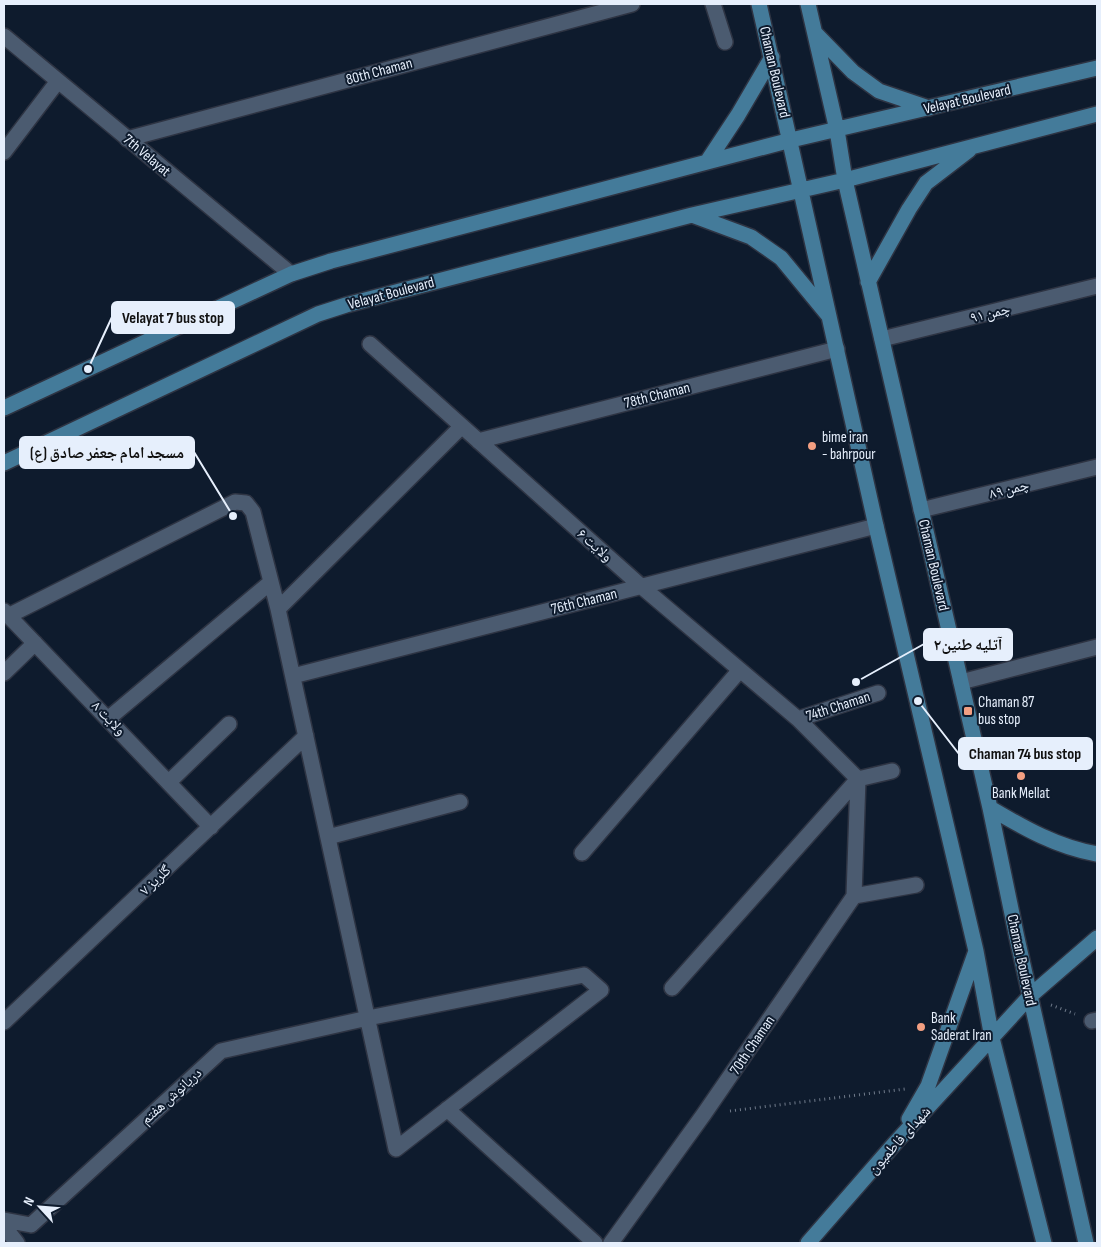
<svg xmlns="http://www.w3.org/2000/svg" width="1101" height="1247" viewBox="0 0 1101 1247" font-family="'Sofia Sans Condensed','Noto Naskh Arabic',sans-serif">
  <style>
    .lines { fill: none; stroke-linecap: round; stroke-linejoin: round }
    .street-casing { stroke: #2e3443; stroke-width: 18 }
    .secondary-casing { stroke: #2e3443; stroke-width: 18 }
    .path { stroke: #6f7a8a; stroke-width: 3; stroke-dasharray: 1 4; stroke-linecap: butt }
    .street { stroke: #4b5b70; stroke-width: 15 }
    .secondary { stroke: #447b9a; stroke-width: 15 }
    .poi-dot { fill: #f39f82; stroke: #0e1b2d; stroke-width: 2 }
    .labels { text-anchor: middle; stroke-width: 4; stroke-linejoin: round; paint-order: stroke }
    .street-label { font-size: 15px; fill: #e6effc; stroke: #0e1b2d }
    .poi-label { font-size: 15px; fill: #e6effc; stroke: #0e1b2d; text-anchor: start }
    .leader { fill: none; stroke: #e6effc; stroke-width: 2 }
    .callout-dot { fill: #e6effc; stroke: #0e1b2d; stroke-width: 2 }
    .callout { fill: #e6effc; stroke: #e6effc; stroke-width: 2 }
    .callout-label { font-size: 16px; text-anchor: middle; font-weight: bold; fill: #111 }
  </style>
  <rect width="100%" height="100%" fill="#0e1b2d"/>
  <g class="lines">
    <!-- street casing -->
    <g class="street-casing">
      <path id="street" d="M713 4 725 42
        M4 36 291 274
        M127 139 632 4
        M4 152 58 81
        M882 339 1097 286
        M370 344 642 587 798 719 858 779
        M478 441 837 349
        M921 510 1097 467
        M278 609 462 426
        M4 611 211 827
        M4 673 35 643
        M293 676 876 526
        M961 682 1097 647
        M109 718 271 582
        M798 719 878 693
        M858 779 892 771
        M169 782 229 724
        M328 837 460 802
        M582 853 740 670
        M854 896 858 779
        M672 988 858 779
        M1092 1021 1097 1020
        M4 1022 306 736
        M447 1109 595 1243
        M4 1220 31 1225 221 1051 368 1018 584 975 601 990 396 1149 278 609 253 512 246 503 235 502 8 616
        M4 1226 17 1243
        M611 1243 704 1114 854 896 916 885"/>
    </g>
    <!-- secondary casing -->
    <g class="secondary-casing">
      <path id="secondary" d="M759 4 876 526 976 951 992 1038 1044 1243
        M808 4 837 130 845 180 990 808 1017 938 1086 1243
        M815 33 853 72 879 91 929 108
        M707 162 738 115 772 57
        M692 215 751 237 781 258 828 315
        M868 282 909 209 926 183 969 150
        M4 408 291 274 331 261 791 140 1097 68
        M4 463 318 314 346 305 692 215 845 180 1097 114
        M990 808C1024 828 1057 847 1097 854
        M909 1119 928 1086 976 951
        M808 1243 896 1142 1030 996 1097 938"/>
    </g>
    <!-- path -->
    <path class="path" d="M1051 1005 1075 1014
      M730 1111 905 1089"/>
    <!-- street -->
    <use href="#street" class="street"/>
    <!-- secondary -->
    <use href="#secondary" class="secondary"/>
  </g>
  <!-- markers -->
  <g class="poi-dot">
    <circle cx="812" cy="446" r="5"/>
    <rect x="963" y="706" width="10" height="10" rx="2.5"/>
    <circle cx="1021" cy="776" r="5"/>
    <circle cx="921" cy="1027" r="5"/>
  </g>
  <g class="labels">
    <!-- street labels -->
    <g class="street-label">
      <text transform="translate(379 71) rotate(-15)" y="5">80th Chaman</text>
      <text transform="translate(775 72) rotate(77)" y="5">Chaman Boulevard</text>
      <text transform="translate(967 99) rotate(-13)" y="5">Velayat Boulevard</text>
      <text transform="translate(147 155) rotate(40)" y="5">7th Velayat</text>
      <text transform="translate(391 293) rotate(-15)" y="5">Velayat Boulevard</text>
      <text transform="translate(990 313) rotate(-14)" y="5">چمن ۹۱</text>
      <text transform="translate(657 395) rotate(-14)" y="5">78th Chaman</text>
      <text transform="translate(1009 489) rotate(-14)" y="5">چمن ۸۹</text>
      <text transform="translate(595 545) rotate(42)" y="5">ولایت ۶</text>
      <text transform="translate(934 565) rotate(77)" y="5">Chaman Boulevard</text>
      <text transform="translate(584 601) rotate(-14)" y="5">76th Chaman</text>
      <text transform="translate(838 706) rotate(-18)" y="5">74th Chaman</text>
      <text transform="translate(109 718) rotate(46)" y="5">ولایت ۸</text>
      <text transform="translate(155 880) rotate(-43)" y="5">گلریز ۷</text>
      <text transform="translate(1022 960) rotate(78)" y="5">Chaman Boulevard</text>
      <text transform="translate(752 1045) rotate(-56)" y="5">70th Chaman</text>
      <text transform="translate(171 1096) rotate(-42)" y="5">دریانوش هفتم</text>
      <text transform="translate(899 1140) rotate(-48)" y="5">شهدای فاطمیون</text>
    </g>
    <!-- poi labels -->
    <g class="poi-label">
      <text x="822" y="442">bime iran<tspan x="822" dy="17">- bahrpour</tspan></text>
      <text x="978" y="707">Chaman 87<tspan x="978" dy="17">bus stop</tspan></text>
      <text x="1021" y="798" text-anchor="middle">Bank Mellat</text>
      <text x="931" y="1023">Bank<tspan x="931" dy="17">Saderat Iran</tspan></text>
    </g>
  </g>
  <!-- callouts -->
  <path class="leader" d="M88 369L112 317M233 516L194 452M856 682L924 644M918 701L959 754"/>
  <g class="callout-dot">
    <circle cx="88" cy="369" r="5"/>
    <circle cx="233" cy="516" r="5"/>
    <circle cx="856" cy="682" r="5"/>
    <circle cx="918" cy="701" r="5"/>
  </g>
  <g class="callout">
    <rect x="112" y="302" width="122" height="31" rx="5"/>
    <rect x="20" y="437" width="174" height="31" rx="5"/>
    <rect x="924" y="629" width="88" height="31" rx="5"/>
    <rect x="959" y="738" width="133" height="31" rx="5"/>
  </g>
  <g class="callout-label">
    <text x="173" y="323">Velayat 7 bus stop</text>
    <text x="107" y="458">مسجد امام جعفر صادق (ع)</text>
    <text x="968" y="650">آتلیه طنین۲</text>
    <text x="1025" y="759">Chaman 74 bus stop</text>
  </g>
  <!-- border -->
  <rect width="1101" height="1247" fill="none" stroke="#e6effc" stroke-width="10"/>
  <!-- north arrow -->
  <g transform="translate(40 1207) rotate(296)" stroke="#0e1b2d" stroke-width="4" paint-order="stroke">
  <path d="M0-4L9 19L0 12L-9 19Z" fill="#e6effc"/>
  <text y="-8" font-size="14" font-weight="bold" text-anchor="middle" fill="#e6effc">N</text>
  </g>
</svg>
